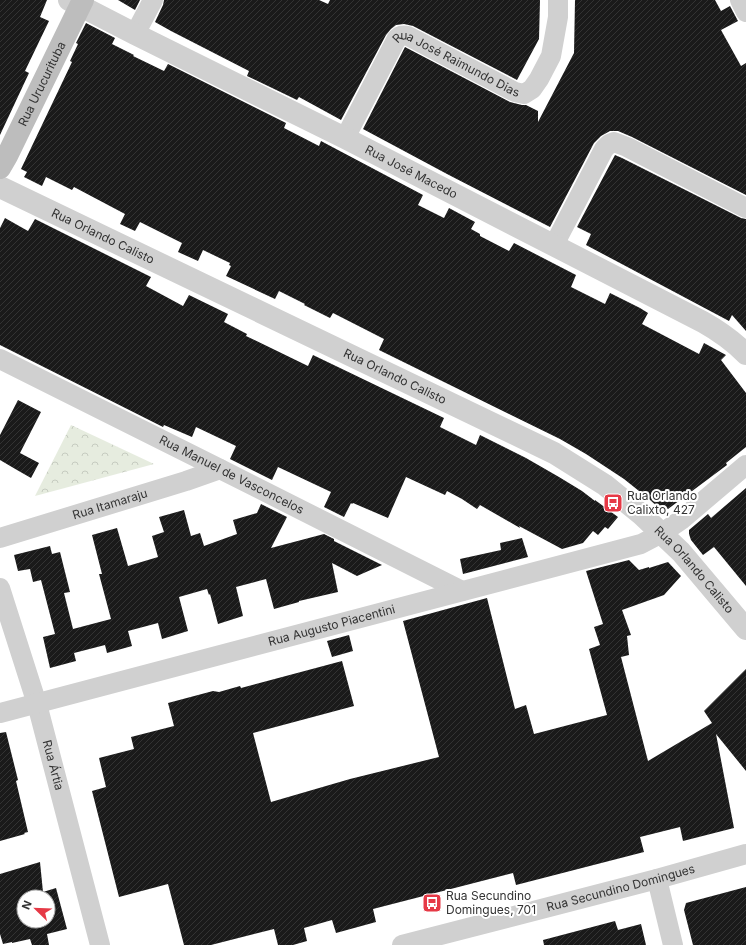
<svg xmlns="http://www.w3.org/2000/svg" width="746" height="945" viewBox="0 0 746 945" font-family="Inter,sans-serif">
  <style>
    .forest { fill: url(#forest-crowns) }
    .building { fill: url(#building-hatch); fill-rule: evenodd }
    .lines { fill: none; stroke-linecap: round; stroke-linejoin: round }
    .minor { stroke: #d0d0d0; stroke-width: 20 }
    .tertiary { stroke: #d0d0d0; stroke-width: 22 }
    .secondary { stroke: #bdbdbd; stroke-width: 22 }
    .labels { text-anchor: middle; stroke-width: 4; stroke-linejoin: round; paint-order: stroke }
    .street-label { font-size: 12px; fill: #333; stroke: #fff }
    .poi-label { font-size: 12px; fill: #333; stroke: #fff; text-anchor: start }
  </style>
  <defs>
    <pattern id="forest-crowns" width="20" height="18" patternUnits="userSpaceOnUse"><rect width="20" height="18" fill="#e6ecdf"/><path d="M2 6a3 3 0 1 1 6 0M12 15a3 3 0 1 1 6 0" fill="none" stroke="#c6cbc0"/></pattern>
    <pattern id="building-hatch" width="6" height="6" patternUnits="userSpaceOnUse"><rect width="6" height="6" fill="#1a1a1a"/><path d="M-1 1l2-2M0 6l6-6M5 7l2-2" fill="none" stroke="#333"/></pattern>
  </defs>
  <rect width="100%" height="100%" fill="#fff"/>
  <!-- forest -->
  <path class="forest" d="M71 425 154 464 35 496Z"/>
  <!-- building -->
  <path class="building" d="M0 0H47L40 17 49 21 25 71 29 73 0 135Z
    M118 0H140L135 10Z
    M164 0H319L328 4 330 0H540L539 39 517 80 413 26 404 24 396 25 391 29 386 35 341 120 299 97 297 100 247 76 249 71 171 31 155 22 163 5Z
    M575 0H715L721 11 730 6 738 21 721 30 741 66 746 63V195L632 137 618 131H610L601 136 594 143 550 227 447 174 363 129 405 47 510 102 522 105H526L538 111V122L574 53Z
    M86 23 115 38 112 44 134 55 133 56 164 71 168 64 286 123 284 128 319 146 321 141 423 195 418 205 444 218 449 208 475 222 471 229 480 234V236L509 251 514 243 576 275 571 287 605 304 610 293 640 308 648 313 642 324 699 354 704 343 726 355 721 360 746 393V447L726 463 727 465 668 509H660L649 499 624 479 586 454 560 439 379 350 384 339 333 313 330 318 304 305 305 304 279 291 275 299 226 276 231 266 229 265 230 263 203 250 198 261 178 252 182 243 140 222 135 231 120 224 125 214 74 187 72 190 46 177 42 186 24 177 27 172 21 169 72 62 70 61 78 44 76 43Z
    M615 155 622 158 741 218 746 219V331L732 315 729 321 586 245 591 234 577 227Z
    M5 218 28 231 35 219 151 277 146 286 183 306 189 295 228 314 224 322 247 334 246 336 308 366 313 355 444 418 440 427 476 445 480 435 526 458 559 477 582 491 595 501V500L618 517 608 529 605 527 598 535 593 531 583 543 562 549 519 526 520 528 480 505 477 509 462 499 447 491 445 495 406 477 388 518 353 503 352 504 351 503 344 517 324 507 331 492 278 467 272 480 230 459 236 446 196 427 192 437 164 425 163 427 0 345V228Z
    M18 400 41 412 20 453 39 463 31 478 17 470 0 460V435Z
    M746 488V586L714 547 703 555 691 540 689 534V530L708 514 711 518Z
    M261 504 287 517 271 548 324 534 334 539V541L382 565 357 576 332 563 338 592 299 601V602L274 609 266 579 236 587 243 616 218 624 210 594 209 595 207 589 179 597 188 631 162 639 158 623 128 631 132 646 107 653 105 645 74 653 76 661 50 668 43 637 55 634 41 580 33 582 30 569 18 571 14 555 50 546 52 554 60 552 70 592 64 593 73 629 111 619 99 574H102L92 535 117 528 128 566 158 557 152 536 164 532 159 517 184 510 191 536 200 533 204 546 237 534 233 520 257 513Z
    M522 538 528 557 463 574 460 559 501 550 500 543Z
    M629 560 639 570 649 567V568L668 562 681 576 664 595 622 610 631 635 627 636 629 655 621 657 648 761 712 723 704 711 746 669V771L716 734 734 828 683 841 680 827 640 837 644 852 516 885 513 873 373 909 376 922 336 933 332 920 304 928 307 941 293 945H278L274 929 211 945H184L168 884 119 897 92 791 106 787 99 758 134 749 131 737 174 726 168 703 213 691 219 692 240 686 241 688 342 661 354 706 253 733 271 802 350 779 439 757 403 621 487 598 515 709 526 705 534 734 607 715 589 649 600 645 594 627 603 624 586 571Z
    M349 635 353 651 332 657 327 641Z
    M6 732 18 780 16 781 28 832 24 833 25 834 0 841V733Z
    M40 862 43 892 56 888 67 929 47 934 49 945H32L30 939 12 943V942L3 944 0 934V874ZM24 897H48V921H24Z
    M746 887V945H693L684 910 686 903Z
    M615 921 618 930 641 924 646 945H544L543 940Z"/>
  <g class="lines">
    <!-- minor -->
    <g class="minor">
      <path d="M740 0 746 12"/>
      <path d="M135 34 153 0"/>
      <path id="s1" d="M345 138 396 40C399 35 403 35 408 36L515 92 524 94 532 89 539 79 551 56 558 17V0"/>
      <path d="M554 245 604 149 609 144 614 142 627 147 746 208"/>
      <path id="s2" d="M0 359 220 469 462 591"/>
      <path id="s3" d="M0 538 186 481 220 469"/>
      <path id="s4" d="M0 588 37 704 100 945"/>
      <path id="s5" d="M0 713 641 544 662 533 681 520 746 465"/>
      <path d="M657 879 673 945"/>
      <path id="s6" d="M402 945 657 879 746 854"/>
    </g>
    <!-- tertiary -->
    <g class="tertiary">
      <path id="s7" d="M69 0 135 34 345 138 703 322C719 331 733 341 746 354"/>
      <path id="s8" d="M0 187 554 453 605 485 642 515 681 552 746 629"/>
    </g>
    <!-- secondary -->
    <path class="secondary" id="s9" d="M0 168 7 156 83 0"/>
  </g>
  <!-- icons -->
  <defs>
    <g id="bus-square" transform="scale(1)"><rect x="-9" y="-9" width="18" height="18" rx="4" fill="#e63946" stroke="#fff"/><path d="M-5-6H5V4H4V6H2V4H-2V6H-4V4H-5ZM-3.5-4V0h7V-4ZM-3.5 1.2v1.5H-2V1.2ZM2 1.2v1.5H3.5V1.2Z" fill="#fff"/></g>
  </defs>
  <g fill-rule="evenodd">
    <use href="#bus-square" x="613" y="503"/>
    <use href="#bus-square" x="432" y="903"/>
  </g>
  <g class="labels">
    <!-- street labels -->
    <g class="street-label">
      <text dy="4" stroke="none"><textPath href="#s1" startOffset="179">Rua José Raimundo Dias</textPath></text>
      <text dy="4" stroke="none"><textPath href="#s9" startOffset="94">Rua Urucurituba</textPath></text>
      <text dy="4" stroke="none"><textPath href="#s7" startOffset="383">Rua José Macedo</textPath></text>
      <text dy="4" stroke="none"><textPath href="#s8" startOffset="114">Rua Orlando Calisto</textPath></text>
      <text dy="4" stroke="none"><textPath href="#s8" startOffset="438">Rua Orlando Calisto</textPath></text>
      <text dy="4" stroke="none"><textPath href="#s2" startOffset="259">Rua Manuel de Vasconcelos</textPath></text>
      <text dy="4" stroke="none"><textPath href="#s3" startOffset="115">Rua Itamaraju</textPath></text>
      <text dy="4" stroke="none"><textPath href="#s8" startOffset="798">Rua Orlando Calisto</textPath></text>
      <text dy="4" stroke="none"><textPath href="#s5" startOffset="343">Rua Augusto Piacentini</textPath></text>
      <text dy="4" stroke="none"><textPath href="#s4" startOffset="185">Rua Ártia</textPath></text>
      <text dy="4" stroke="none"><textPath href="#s6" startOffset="226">Rua Secundino Domingues</textPath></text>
    </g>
    <!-- poi labels -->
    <g class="poi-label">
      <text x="627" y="500">Rua Orlando<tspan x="627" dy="14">Calixto, 427</tspan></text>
      <text x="446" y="900">Rua Secundino<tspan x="446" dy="14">Domingues, 701</tspan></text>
    </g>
  </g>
  <!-- north arrow -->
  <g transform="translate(36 909) rotate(293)"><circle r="19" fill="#ffffff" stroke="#adadad"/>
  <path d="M0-3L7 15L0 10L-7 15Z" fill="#e63946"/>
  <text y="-6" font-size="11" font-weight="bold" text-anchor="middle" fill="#333333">N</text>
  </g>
</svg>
